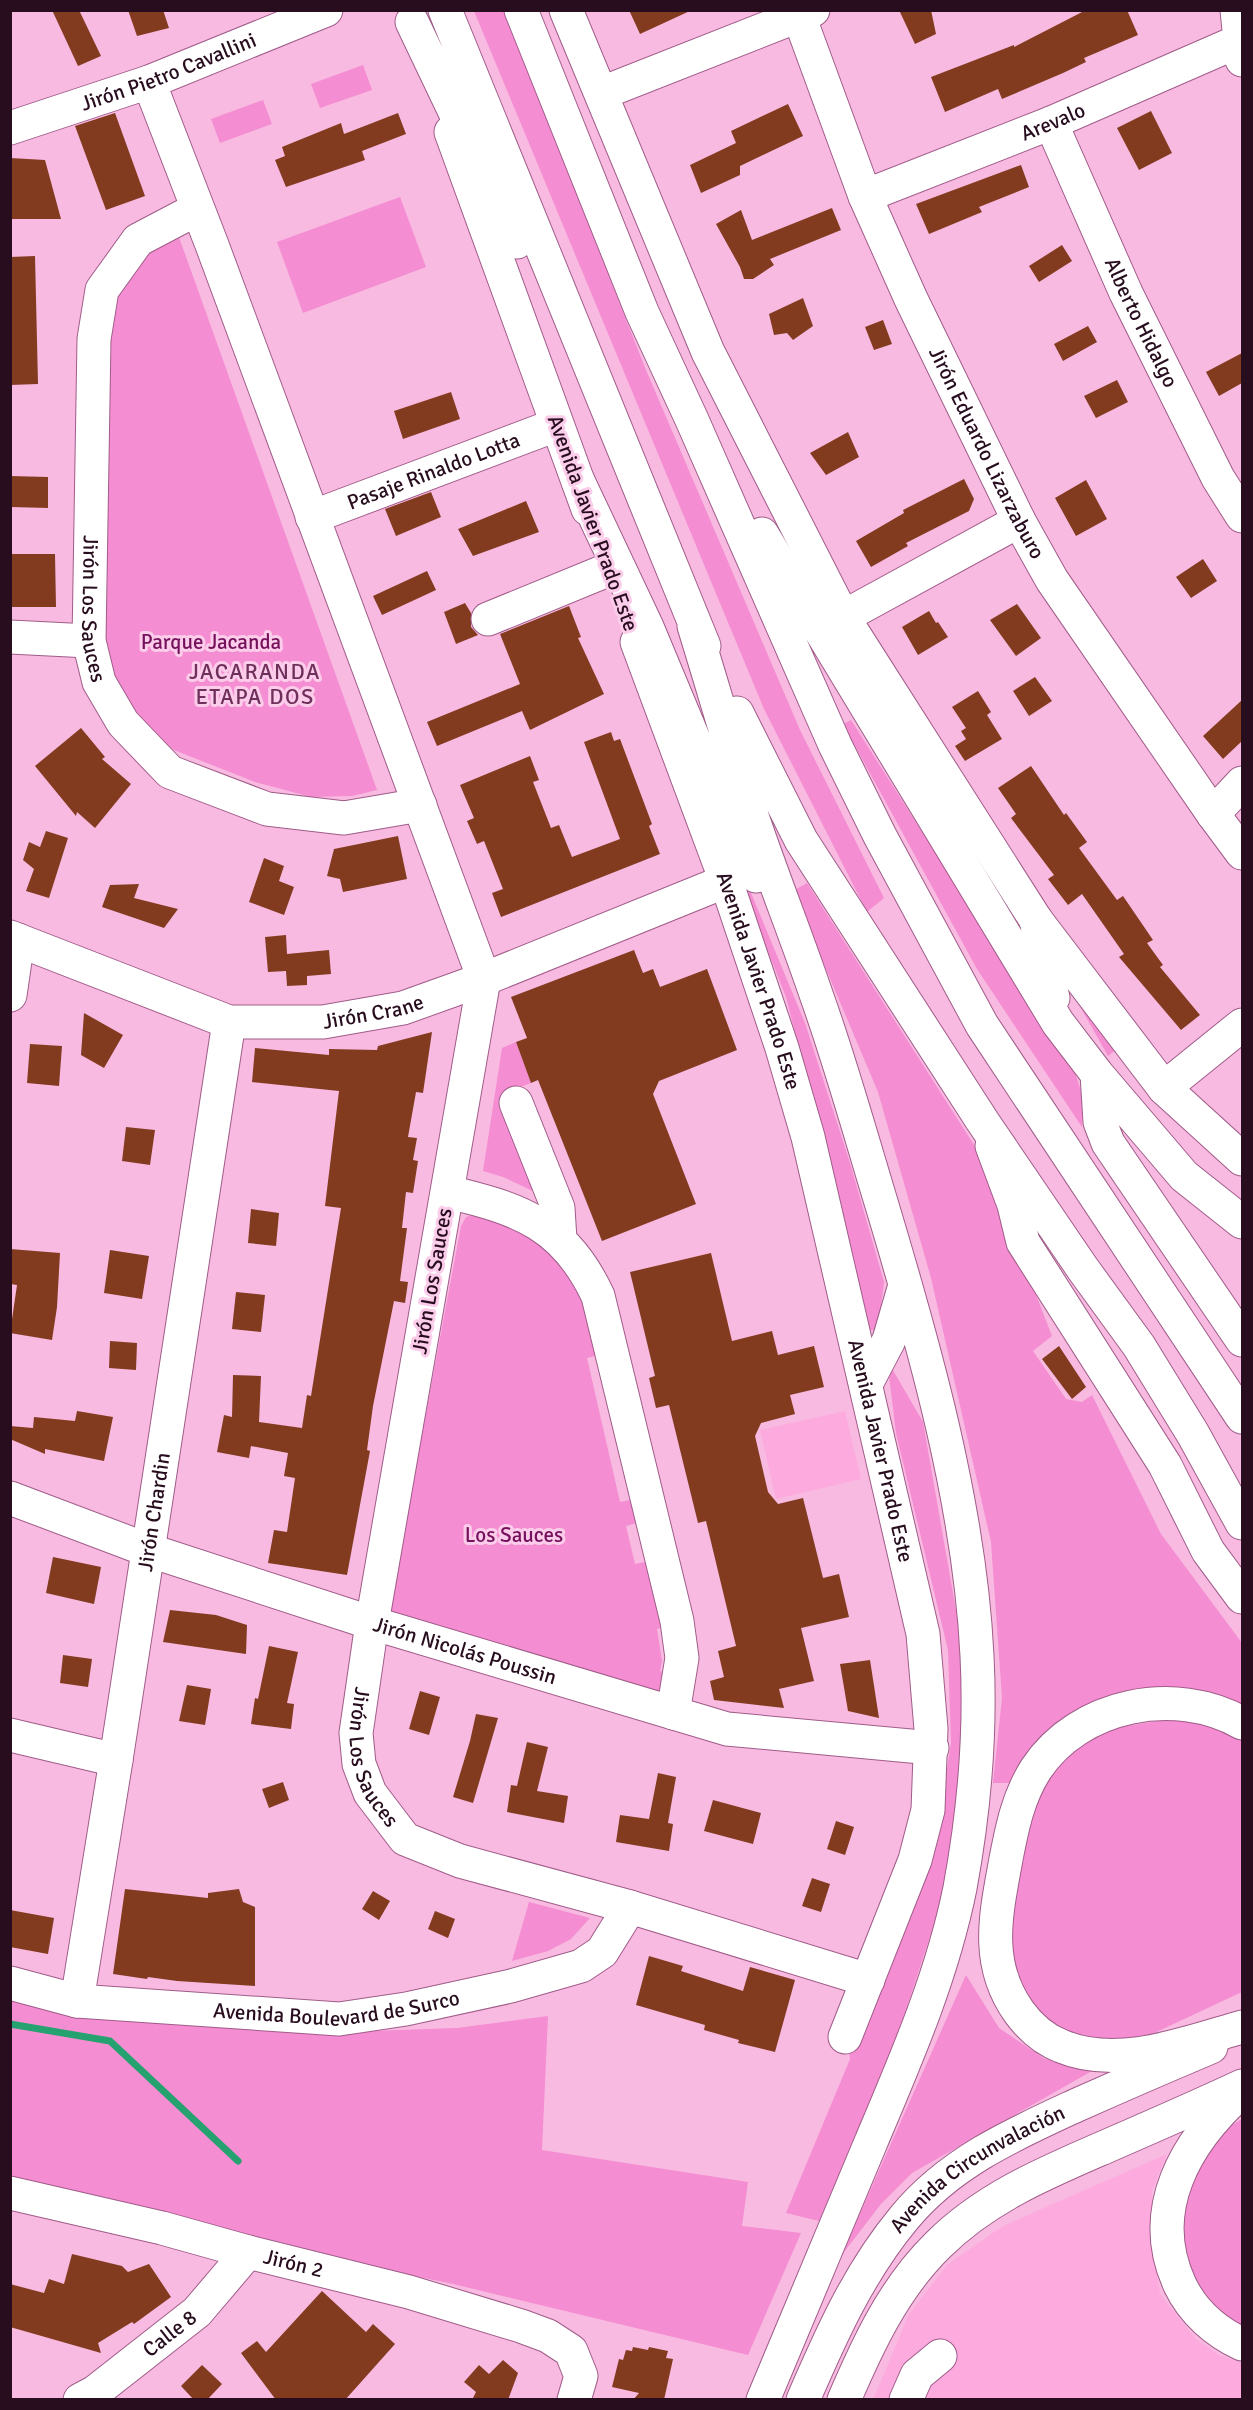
<svg xmlns="http://www.w3.org/2000/svg" width="1253" height="2410" viewBox="0 0 1253 2410" font-family="Signika,sans-serif">
  <style>
    .built { fill: #fdaadf }
    .green { fill: #f48dd1 }
    .lines { fill: none; stroke-linecap: round; stroke-linejoin: round }
    .stream { stroke: #25a270; stroke-width: 7 }
    .building { fill: #833b1f }
    .minor-casing { stroke: #a05c89; stroke-width: 35 }
    .major-casing { stroke: #a05c89; stroke-width: 35 }
    .highway-casing { stroke: #a05c89; stroke-width: 35 }
    .minor { stroke: #fff; stroke-width: 33 }
    .major { stroke: #fff; stroke-width: 33 }
    .highway { stroke: #fff; stroke-width: 33 }
    .labels { text-anchor: middle; stroke-width: 6; stroke-linejoin: round; paint-order: stroke }
    .street-label { font-size: 21px; fill: #280d1f; stroke: #fccdea }
    .park-label { font-size: 21px; fill: #75105c; stroke: #fccdea }
    .neighbourhood-label { font-size: 22px; letter-spacing: 1.5px; fill: #6f2f5b; stroke: #fccdea }
  </style>
  <rect width="100%" height="100%" fill="#f8bae1"/>
  <!-- built -->
  <path class="built" d="M845 1411 861 1479 776 1499 760 1430Z
    M1167 2154 1152 2191V2236L1160 2294 1195 2338 1219 2355 1242 2363V2397L1236 2400H873L909 2314 948 2264 1003 2226Z"/>
  <!-- green -->
  <path class="green" d="M474 11H504L646 370 800 730 884 898 867 912 764 709Z
    M363 65 372 90 320 108 311 84Z
    M263 100 272 124 220 143 211 119Z
    M400 197 426 267 303 313 277 242Z
    M175 226 377 790 352 796 311 797 255 782 174 750 146 729 104 664V353L115 288Z
    M851 720 1075 1073 1082 1094V1127L977 969 843 724Z
    M722 823 805 1023 850 1163 884 1282 878 1330H870L786 997 717 824Z
    M807 883 983 1159 1052 1336 1033 1351 1066 1399 1082 1402 1092 1395 1161 1534 1242 1643V1705L1105 1699 1070 1713 1035 1744 1009 1783H993L1002 1698 991 1542 931 1278 878 1092 793 891Z
    M1052 957 1116 1050 1108 1056Z
    M516 1042 531 1083 501 1094 541 1195 503 1177 483 1171 502 1048Z
    M475 1214 518 1225 570 1268 603 1354 587 1358 620 1502 635 1499 640 1522 626 1526 635 1564 650 1561 665 1627 657 1629 662 1661 660 1671 668 1674 658 1693 475 1646 389 1611 461 1226 466 1217Z
    M887 1360 923 1422 960 1633 963 1748 952 1869 889 2062 819 2221 786 2213 850 2059 848 2045 940 1813 951 1743 948 1650 896 1433Z
    M1171 1719C1195 1722 1222 1727 1242 1741V1992L1135 2042H1083L1047 2021 1020 1992 1007 1943 1031 1805 1052 1771 1078 1747 1114 1728Z
    M529 1902 590 1918 571 1939 548 1951 512 1961Z
    M966 1975 999 2028 1045 2059 1099 2067 912 2173 881 2204 841 2256Z
    M11 2001 43 2009 209 2027 340 2032 457 2028 548 2016 542 2150 748 2182 742 2226 801 2233 748 2355 453 2284 238 2239 11 2181Z
    M1242 2119V2332L1196 2293 1180 2248 1183 2188 1224 2130Z"/>
  <g class="lines">
    <!-- stream -->
    <path class="stream" d="M10 2024 110 2041 238 2161"/>
  </g>
  <!-- building -->
  <path class="building" d="M52 10H79L101 56 78 66Z
    M128 10H163L169 28 137 36Z
    M629 10H692L640 34Z
    M899 10H931L936 34 915 44Z
    M1086 10H1127L1138 35 1084 58 1086 62 1063 73 1002 99 998 89 945 112 931 77 1014 45V47Z
    M788 104 803 136 740 166V175L701 193 690 165 736 143 731 131Z
    M1151 111 1172 153 1139 170 1117 128Z
    M115 113 145 196 106 210 75 126Z
    M398 113 406 134 362 151 365 160 286 187 275 160 285 156 282 147 341 123 344 134Z
    M10 158 45 160 61 219H10Z
    M1021 165 1029 187 979 207 982 212 929 234 916 204Z
    M832 208 841 230 770 259 774 265 753 279H744L740 267 716 224 741 210 752 240Z
    M1062 245 1072 261 1039 282 1029 266Z
    M35 256 38 384 10 385V257Z
    M803 298 813 326 793 340 787 333 774 335 769 314Z
    M883 320 892 344 874 350 865 327Z
    M1088 326 1097 342 1063 361 1054 344Z
    M1242 353V383L1219 396 1206 372Z
    M1117 380 1128 402 1096 418 1084 396Z
    M451 392 460 419 403 439 394 411Z
    M848 432 859 457 826 475 810 453Z
    M10 476 48 477V508L10 507Z
    M964 479 974 499 969 511 906 543 908 546 871 567 856 541 904 513 903 510Z
    M1086 480 1107 519 1076 536 1055 498Z
    M431 492 441 517 396 536 385 509Z
    M526 501 539 532 473 556 458 529Z
    M10 554H55L56 607H10Z
    M1203 559 1217 581 1191 598 1176 577Z
    M427 571 436 590 382 615 373 596Z
    M465 603 471 613V627L478 635 456 644 444 612Z
    M1017 604 1041 638 1016 656 990 620Z
    M569 606 581 637 578 638 604 694 530 730 522 711 437 746 427 722 520 684 500 634Z
    M929 611 936 623 938 622 948 637 918 655 902 627Z
    M1035 677 1052 701 1029 716 1013 691Z
    M978 691 991 712 987 715 1002 739 965 761 955 746 966 739 961 731 966 728 952 707Z
    M1242 700V741L1223 759 1203 736Z
    M81 728 105 757 102 759 131 784 95 828 77 812 76 816 35 766Z
    M611 732 614 741 620 739 652 824 649 826 660 854 501 917 492 893 503 889 484 841 477 844 467 821 474 818 460 785 530 756 539 780 533 782 551 828 559 825 572 857 620 839 584 742Z
    M1031 766 1064 815 1066 813 1087 842 1079 848 1117 900 1123 896 1153 940 1147 943 1163 965 1160 967 1200 1015 1181 1030 1119 957 1124 954 1082 894 1068 905 1048 879 1054 875 1011 818 1016 814 998 788Z
    M46 831 68 838 49 898 26 891 34 869 23 860 29 842 40 847Z
    M398 836 407 879 343 892 340 879 327 876 334 849Z
    M264 858 284 866 279 881 294 887 284 915 249 902Z
    M139 884 134 898 178 909 164 928 102 907 110 885Z
    M286 935 287 954 329 950 331 974 307 976V985L287 986 286 971 268 972 265 937Z
    M634 950 643 973 653 969 660 987 707 969 737 1050 659 1081 653 1094 696 1204 602 1241 538 1080 531 1083 516 1042 527 1038 511 997Z
    M84 1013 123 1035 104 1068 81 1055Z
    M432 1032 423 1093 416 1092 408 1137 417 1138 413 1160 418 1161 413 1193 406 1192 402 1228H407L400 1281 408 1282 405 1303 394 1301 373 1406 367 1450 370 1451 347 1575 268 1563 274 1530 287 1532 295 1478 284 1476 288 1453 251 1446 249 1458 217 1452 224 1415 232 1417 233 1375 261 1376 259 1422 302 1428 307 1395 311 1396 341 1208 325 1206 339 1091 252 1082 255 1048 329 1055V1049L377 1050 378 1046Z
    M30 1044 62 1046 59 1086 27 1083Z
    M126 1127 155 1130 150 1165 122 1161Z
    M251 1209 279 1213 276 1246 248 1243Z
    M10 1249 60 1253 57 1307 52 1340 10 1333 17 1285 10 1284Z
    M110 1250 149 1256 142 1299 104 1293Z
    M711 1253 732 1341 772 1331 778 1355 814 1346 824 1387 790 1395 795 1414 761 1423 755 1436 768 1492 778 1504 803 1498 823 1578 839 1574 849 1617 801 1628 814 1681 779 1689 784 1708 714 1700 710 1681 724 1677 718 1651 736 1646 706 1521 698 1523 669 1405 656 1408 649 1378 655 1376 630 1272Z
    M236 1292 265 1295 261 1332 232 1329Z
    M110 1341 137 1343 136 1370 109 1368Z
    M1059 1346 1086 1387 1072 1399 1042 1359Z
    M77 1411 113 1417 104 1461 45 1449V1454L10 1439V1426L33 1428 34 1417 75 1421Z
    M53 1557 101 1567 94 1604 46 1593Z
    M170 1610 216 1615 247 1625 246 1654 163 1642Z
    M269 1646 298 1652 287 1703 294 1704 291 1729 251 1724 255 1698 258 1699Z
    M63 1655 92 1659 88 1687 60 1683Z
    M870 1660 879 1718 848 1711 840 1664Z
    M187 1685 211 1689 205 1725 179 1721Z
    M420 1691 440 1697 429 1735 409 1729Z
    M476 1714 498 1718 473 1803 453 1797 470 1741Z
    M527 1742 548 1747 537 1791 568 1796 564 1823 507 1812 511 1785 517 1786Z
    M658 1773 676 1777 668 1823 673 1824 669 1851 616 1842 620 1815 649 1819Z
    M283 1782 289 1800 269 1808 262 1789Z
    M713 1800 761 1813 753 1844 704 1831Z
    M836 1821 854 1827 845 1855 827 1849Z
    M812 1878 830 1884 821 1912 802 1906Z
    M125 1889 208 1898V1893L239 1889 243 1902 255 1907V1986L177 1981 148 1977 147 1979 113 1974Z
    M373 1891 390 1901 379 1920 362 1909Z
    M10 1910 54 1918 48 1954 10 1947Z
    M435 1911 455 1919 448 1938 428 1929Z
    M649 1956 683 1966 681 1971 743 1991 750 1967 795 1980 775 2052 738 2043 739 2040 704 2030 705 2025 636 2005Z
    M72 2254 122 2266 128 2272 149 2264 171 2297 134 2324 132 2322 98 2343 101 2353 10 2327V2284L44 2293 49 2279 64 2284Z
    M322 2291 366 2332 373 2324 395 2344 345 2400H276L241 2353 257 2341 266 2352Z
    M633 2347 648 2350 649 2347 668 2351 666 2358 673 2359 664 2400H633L639 2393 612 2387 619 2359 623 2360 626 2350 632 2351Z
    M503 2360 518 2373 508 2400H472L476 2392 464 2382 479 2365 489 2374Z
    M202 2365 222 2384 207 2400H194L181 2386Z"/>
  <g class="lines">
    <!-- minor casing -->
    <g class="minor-casing">
      <g id="minor">
        <path d="M566 10 708 352 843 617 1036 920 1164 1088 1242 1159"/>
        <path d="M1237 10 1242 60"/>
        <path id="s1" d="M799 16 865 196 911 299 1019 521 1052 580 1213 814 1242 853"/>
        <path id="s2" d="M149 82 212 245 484 979 372 1623 356 1733 359 1764 370 1793 405 1839 460 1861 630 1907 868 1980"/>
        <path d="M602 93 813 10"/>
        <path id="s3" d="M1051 123 1126 293 1218 478 1242 516"/>
        <path id="s4" d="M10 128 149 82 326 10"/>
        <path d="M451 132 588 509"/>
        <path id="s5" d="M865 196 1051 123 1239 41"/>
        <path id="s6" d="M197 209 138 240 102 290 94 339 89 641 99 682 123 723 170 772 267 809 344 818 420 805"/>
        <path id="s7" d="M312 517 556 425"/>
        <path d="M843 617 1019 521"/>
        <path d="M488 619 610 569"/>
        <path d="M10 637 89 641"/>
        <path id="s8" d="M637 642 726 881 782 1048 808 1137 923 1634 931 1729 928 1810 915 1860 845 2037"/>
        <path d="M1213 814 1242 783"/>
        <path id="s9" d="M10 937 229 1022H323L403 1008 484 979 726 881"/>
        <path d="M10 995 18 940"/>
        <path d="M1164 1088 1242 1025"/>
        <path d="M516 1103 558 1208 560 1240"/>
        <path d="M992 1146 1014 1205 1023 1242 1165 1465 1208 1551 1242 1597"/>
        <path d="M448 1192C521 1209 565 1225 598 1296L677 1621 682 1658 673 1713"/>
        <path id="s10" d="M10 1498 148 1550 372 1623 727 1729 932 1748"/>
        <path d="M10 1735 116 1760"/>
        <path id="s11" d="M10 1983 77 2001 339 2019 406 2009 511 1986 581 1966 602 1952 630 1907"/>
        <path id="s12" d="M77 2001 116 1760 229 1022"/>
        <path id="s13" d="M10 2193 162 2228 248 2252 409 2292 521 2326 548 2336 571 2351 581 2376 574 2400"/>
        <path id="s14" d="M80 2400 95 2392 197 2312 248 2252"/>
        <path d="M906 2400 917 2375 940 2356"/>
      </g>
    </g>
    <!-- major casing -->
    <g class="major-casing">
      <g id="major">
        <path id="s15" d="M803 2400C831 2335 859 2272 904 2218 950 2162 1014 2134 1077 2105 1122 2085 1166 2066 1211 2047"/>
        <path d="M844 2400C868 2344 894 2288 938 2245 985 2198 1045 2173 1105 2147 1151 2127 1197 2107 1242 2086"/>
      </g>
    </g>
    <!-- highway casing -->
    <g class="highway-casing">
      <path id="highway" d="M445 10 704 646
        M521 10 642 312 692 420 835 745 880 836 982 1025 1242 1417
        M412 22 517 242
        M578 481 647 627 732 831 756 876
        M762 534 1058 1023 1097 1074 1184 1176 1242 1222
        M694 626C714 691 733 757 754 822 774 881 797 938 817 997 841 1064 860 1133 881 1202 924 1345 970 1506 977 1656 981 1733 974 1812 960 1888 942 1977 906 2059 871 2142 835 2228 799 2314 763 2400
        M737 713 801 840 983 1122 1083 1269 1139 1346 1193 1434 1242 1523
        M1036 920 1053 998
        M1097 1074 1100 1122 1108 1143 1242 1340
        M866 1384 889 1340 905 1285
        M1242 1723C1175 1685 1079 1704 1036 1769 1018 1797 1012 1828 1006 1859 996 1914 984 1963 1019 2012 1030 2027 1043 2039 1061 2046 1118 2070 1186 2043 1242 2027
        M1242 2091C1186 2141 1145 2210 1180 2285 1193 2312 1216 2332 1242 2344"/>
    </g>
    <!-- minor -->
    <use href="#minor" class="minor"/>
    <!-- major -->
    <use href="#major" class="major"/>
    <!-- highway -->
    <use href="#highway" class="highway"/>
  </g>
  <g class="labels">
    <!-- street labels -->
    <g class="street-label">
      <text dy="7" stroke="none"><textPath href="#s4" startOffset="168">Jirón Pietro Cavallini</textPath></text>
      <text dy="7" stroke="none"><textPath href="#s5" startOffset="202">Arevalo</textPath></text>
      <text dy="7" stroke="none"><textPath href="#s3" startOffset="219">Alberto Hidalgo</textPath></text>
      <text dy="7" stroke="none"><textPath href="#s1" startOffset="476">Jirón Eduardo Lizarzaburo</textPath></text>
      <text dy="7" stroke="none"><textPath href="#s7" startOffset="130">Pasaje Rinaldo Lotta</textPath></text>
      <text transform="translate(593 523) rotate(70)" y="7">Avenida Javier Prado Este</text>
      <text dy="7" stroke="none"><textPath href="#s6" startOffset="448">Jirón Los Sauces</textPath></text>
      <text dy="7" stroke="none"><textPath href="#s8" startOffset="360">Avenida Javier Prado Este</textPath></text>
      <text dy="7" stroke="none"><textPath href="#s9" startOffset="380">Jirón Crane</textPath></text>
      <text transform="translate(432 1281) rotate(-80)" y="7">Jirón Los Sauces</text>
      <text dy="7" stroke="none"><textPath href="#s8" startOffset="846">Avenida Javier Prado Este</textPath></text>
      <text dy="7" stroke="none"><textPath href="#s12" startOffset="495">Jirón Chardin</textPath></text>
      <text dy="7" stroke="none"><textPath href="#s10" startOffset="480">Jirón Nicolás Poussin</textPath></text>
      <text dy="7" stroke="none"><textPath href="#s2" startOffset="1750">Jirón Los Sauces</textPath></text>
      <text dy="7" stroke="none"><textPath href="#s11" startOffset="330">Avenida Boulevard de Surco</textPath></text>
      <text dy="7" stroke="none"><textPath href="#s15" startOffset="298">Avenida Circunvalación</textPath></text>
      <text dy="7" stroke="none"><textPath href="#s13" startOffset="292">Jirón 2</textPath></text>
      <text dy="7" stroke="none"><textPath href="#s14" startOffset="112">Calle 8</textPath></text>
    </g>
    <!-- park labels -->
    <g class="park-label">
      <text x="211" y="649">Parque Jacanda</text>
      <text x="514" y="1542">Los Sauces</text>
    </g>
    <!-- neighbourhood labels -->
    <g class="neighbourhood-label">
      <text x="255" y="679">JACARANDA<tspan x="255" dy="25">ETAPA DOS</tspan></text>
    </g>
  </g>
  <!-- border -->
  <rect width="1253" height="2410" fill="none" stroke="#280d1f" stroke-width="24"/>
</svg>
